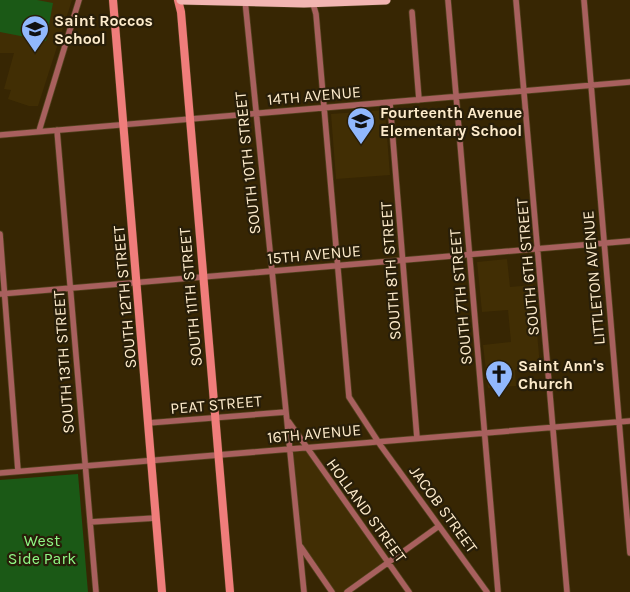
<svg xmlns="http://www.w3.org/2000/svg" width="630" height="592" viewBox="0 0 630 592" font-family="Karla,sans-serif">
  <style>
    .built { fill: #412e04 }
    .green { fill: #1b5916 }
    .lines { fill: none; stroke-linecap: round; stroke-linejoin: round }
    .street-casing { stroke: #53421f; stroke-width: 7 }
    .secondary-casing { stroke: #53421f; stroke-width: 9 }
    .primary-casing { stroke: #53421f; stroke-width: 10 }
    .street { stroke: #a8605e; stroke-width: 5.5 }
    .secondary { stroke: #f07d7b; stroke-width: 8 }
    .primary { stroke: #f2b5b2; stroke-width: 9 }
    .labels { text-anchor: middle; stroke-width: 4.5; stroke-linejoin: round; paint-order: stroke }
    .poi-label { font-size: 16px; font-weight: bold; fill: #fdebcb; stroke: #281e09; text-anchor: start }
    .street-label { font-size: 16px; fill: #fdebcb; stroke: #281e09 }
    .park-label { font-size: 16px; fill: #90f885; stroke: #281e09 }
  </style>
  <rect width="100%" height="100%" fill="#372603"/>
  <!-- built -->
  <path class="built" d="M0 0H72L38 106H29L8 99 11 90 4 89 14 53H0Z
    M385 110 390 175 336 179 331 114Z
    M507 259 510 287 533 285 540 367 515 370 516 386 488 388 483 345 511 342 508 310 482 312 477 262Z
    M304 448 387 562 345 592H333L300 544 291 449Z"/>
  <!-- green -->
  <path class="green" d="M0 0H37L53 3 46 41 0 32Z
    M78 474 88 592H0V480Z"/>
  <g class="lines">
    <!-- street casing -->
    <g class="street-casing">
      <path id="street" d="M245 0 304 592
        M312 0 316 14 349 397 381 446 487 592
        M448 0 498 592
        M516 0 567 592
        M584 0 630 553
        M412 12 419 100
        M390 103 417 438
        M57 130 96 592
        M39 131 79 0
        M0 135 630 82
        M0 234 18 471
        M0 294 630 241
        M289 422 409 592
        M148 423 286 412
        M0 473 630 421
        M90 522 156 518
        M301 547 332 592
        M347 592 439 526"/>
    </g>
    <!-- secondary casing -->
    <g class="secondary-casing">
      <path id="secondary" d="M113 0 162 592
        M178 0 181 12 230 592"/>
    </g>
    <!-- primary casing -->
    <g class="primary-casing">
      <path id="primary" d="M181 0 304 3 386 0"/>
    </g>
    <!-- street -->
    <use href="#street" class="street"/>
    <!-- secondary -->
    <use href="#secondary" class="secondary"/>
    <!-- primary -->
    <use href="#primary" class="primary"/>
  </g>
  <!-- icons -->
  <defs>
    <g id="school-pin" transform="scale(1.4375)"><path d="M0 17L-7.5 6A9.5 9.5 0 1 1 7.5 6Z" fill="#91b8fd" stroke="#281e09"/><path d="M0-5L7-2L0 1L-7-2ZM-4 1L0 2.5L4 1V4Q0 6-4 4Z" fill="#111"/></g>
    <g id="church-pin" transform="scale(1.4375)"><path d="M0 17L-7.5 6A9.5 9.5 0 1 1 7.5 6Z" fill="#91b8fd" stroke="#281e09"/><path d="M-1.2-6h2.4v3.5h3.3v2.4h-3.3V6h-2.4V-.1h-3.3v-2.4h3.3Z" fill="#111"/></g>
  </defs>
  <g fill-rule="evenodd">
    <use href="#school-pin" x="35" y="29"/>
    <use href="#school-pin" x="361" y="121"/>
    <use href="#church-pin" x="499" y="374"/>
  </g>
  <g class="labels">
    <!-- poi labels -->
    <g class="poi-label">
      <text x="54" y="26">Saint Roccos<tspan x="54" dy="18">School</tspan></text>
      <text x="380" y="118">Fourteenth Avenue<tspan x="380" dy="18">Elementary School</tspan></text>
      <text x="518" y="371">Saint Ann's<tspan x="518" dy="18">Church</tspan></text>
    </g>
    <!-- street labels -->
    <g class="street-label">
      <text transform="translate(314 95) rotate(-5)" y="6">14TH AVENUE</text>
      <text transform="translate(247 163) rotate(-96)" y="6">SOUTH 10TH STREET</text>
      <text transform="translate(314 254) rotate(-5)" y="6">15TH AVENUE</text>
      <text transform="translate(527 267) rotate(-95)" y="6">SOUTH 6TH STREET</text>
      <text transform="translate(390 271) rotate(-94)" y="6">SOUTH 8TH STREET</text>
      <text transform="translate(593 278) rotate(-95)" y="6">LITTLETON AVENUE</text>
      <text transform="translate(124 297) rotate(-95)" y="6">SOUTH 12TH STREET</text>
      <text transform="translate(190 297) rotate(-95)" y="6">SOUTH 11TH STREET</text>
      <text transform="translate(460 297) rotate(-95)" y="6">SOUTH 7TH STREET</text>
      <text transform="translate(63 362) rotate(-94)" y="6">SOUTH 13TH STREET</text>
      <text transform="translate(216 404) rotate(-5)" y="6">PEAT STREET</text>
      <text transform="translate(314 433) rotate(-5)" y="6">16TH AVENUE</text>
      <text transform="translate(444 509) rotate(54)" y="6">JACOB STREET</text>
      <text transform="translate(367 510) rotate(54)" y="6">HOLLAND STREET</text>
    </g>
    <!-- park labels -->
    <g class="park-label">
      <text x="42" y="546">West<tspan x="42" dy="18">Side Park</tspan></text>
    </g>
  </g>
</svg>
